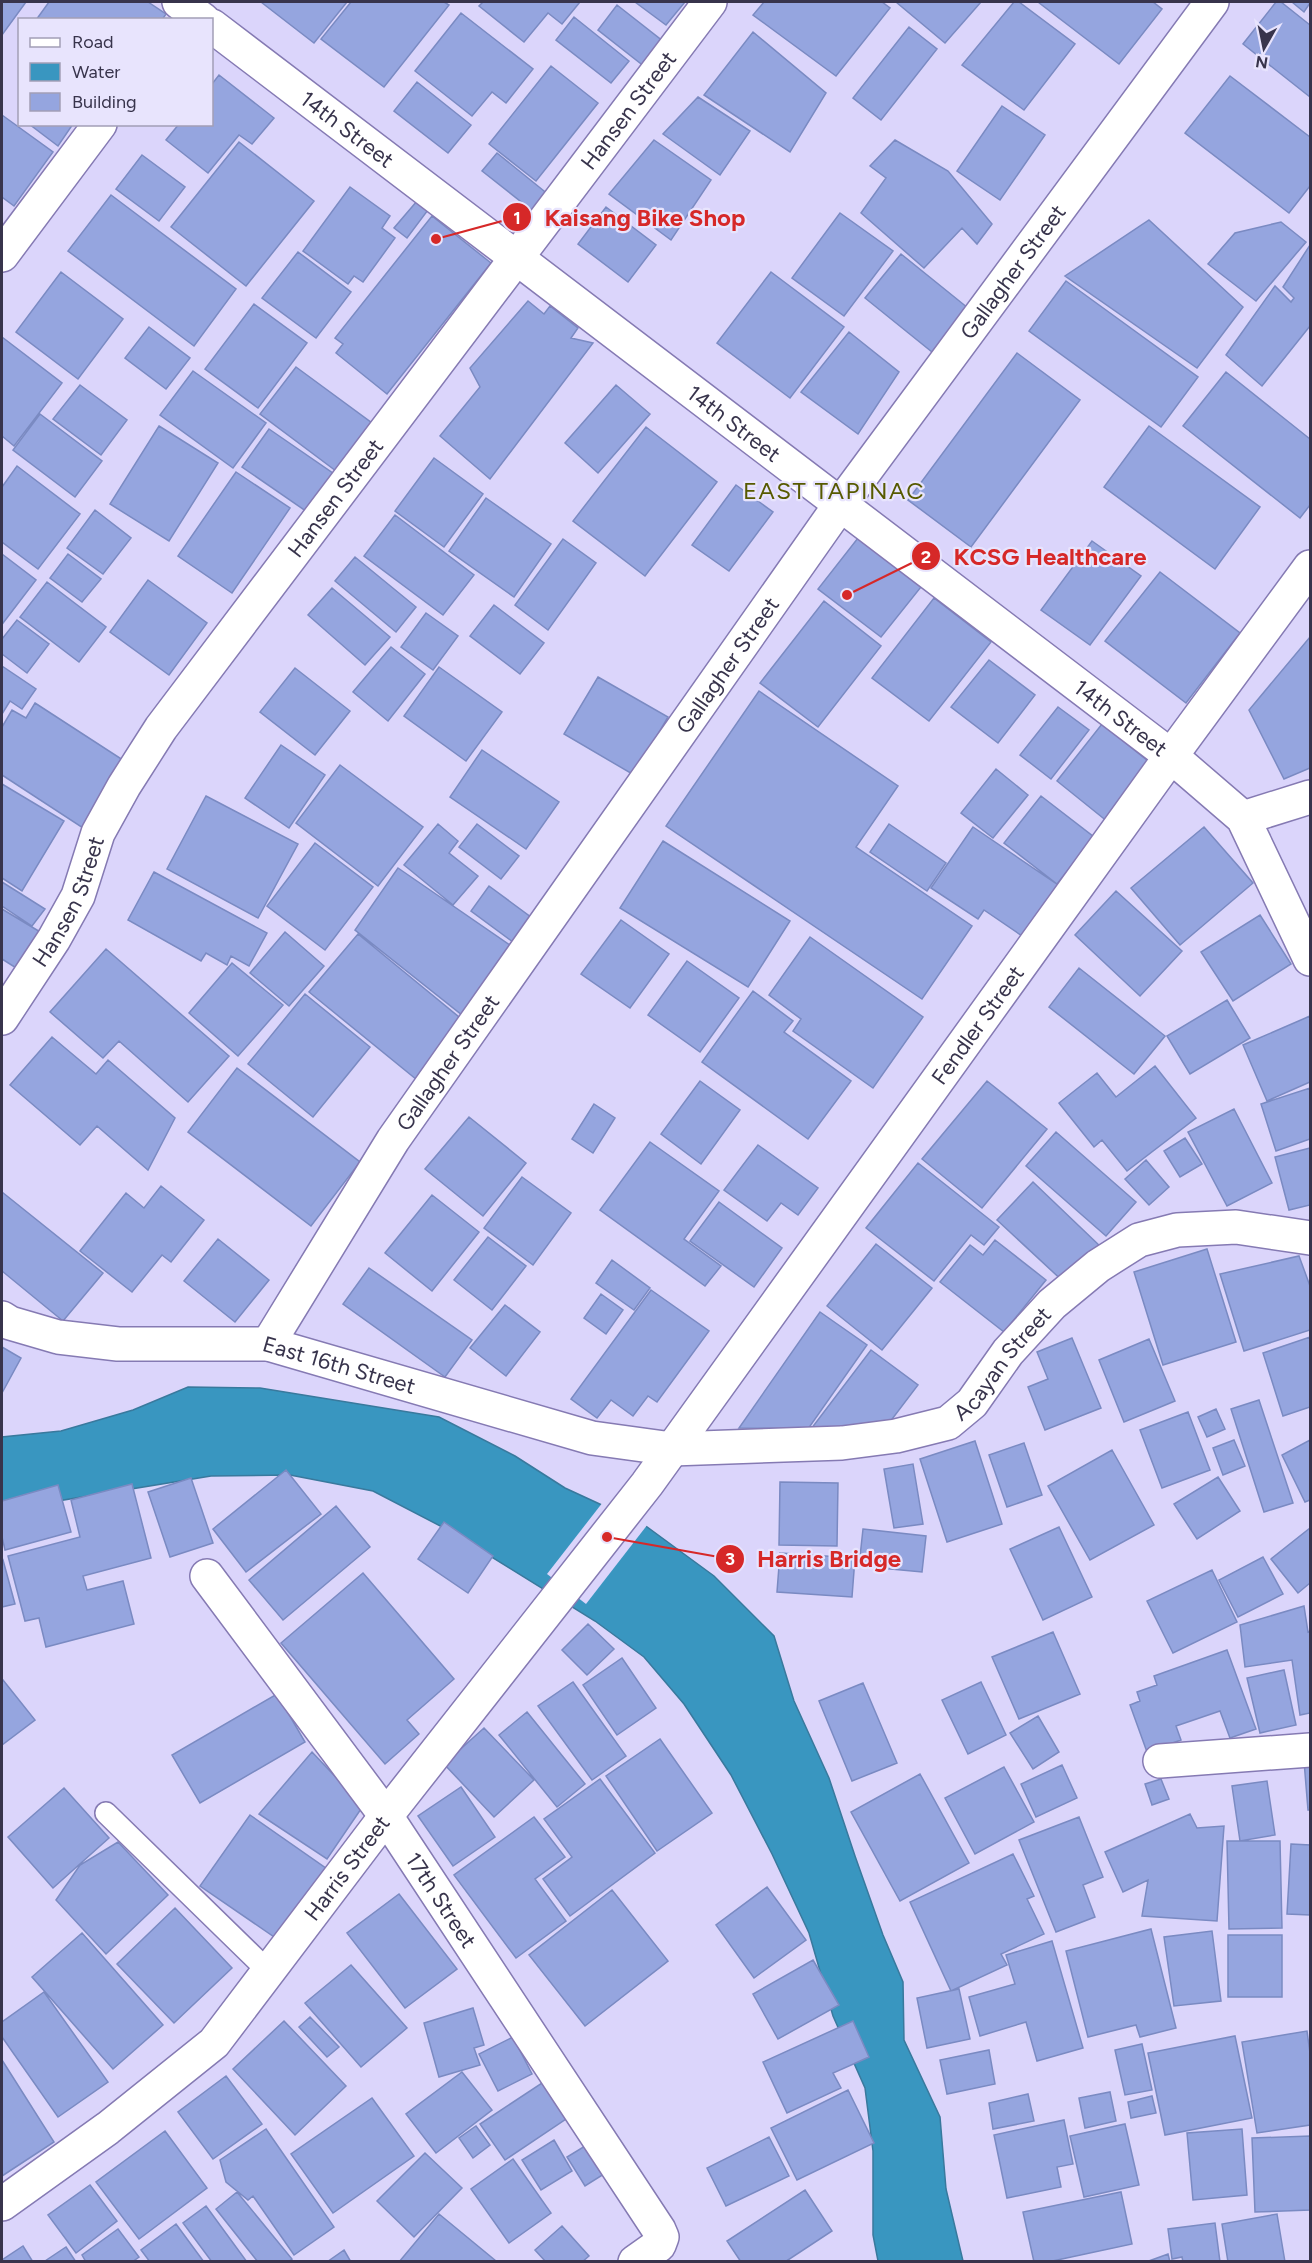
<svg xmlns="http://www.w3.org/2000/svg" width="1312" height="2263" viewBox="0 0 1312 2263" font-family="Figtree,sans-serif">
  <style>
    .water { fill: #3996c0; stroke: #39799d; stroke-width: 1.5 }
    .pier { fill: #dbd5fb }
    .building { fill: #95a5df; stroke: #7a8ac2; stroke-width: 1.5 }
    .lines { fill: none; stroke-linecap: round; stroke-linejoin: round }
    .service-casing { stroke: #857ab3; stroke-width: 24 }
    .minor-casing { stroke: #857ab3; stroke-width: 36 }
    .secondary-casing { stroke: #857ab3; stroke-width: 36 }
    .service { stroke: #fff; stroke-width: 21 }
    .minor { stroke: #fff; stroke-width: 33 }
    .secondary { stroke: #fff; stroke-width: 33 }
    .labels { text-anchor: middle; stroke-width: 4.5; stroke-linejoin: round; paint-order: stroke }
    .street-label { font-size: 22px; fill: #38344c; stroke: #e8e4fd }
    .neighbourhood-label { font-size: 24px; letter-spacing: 1.5px; fill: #575a00; stroke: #e8e4fd }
    .leader { fill: none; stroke: #d62828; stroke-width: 2 }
    .callout-dot { fill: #d62828; stroke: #e8e4fd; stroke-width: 2 }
    .mark-label { font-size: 18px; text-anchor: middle; font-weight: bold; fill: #fff }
    .callout-label { font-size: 24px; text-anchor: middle; font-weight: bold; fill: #d62828; stroke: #e8e4fd; stroke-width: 4.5; stroke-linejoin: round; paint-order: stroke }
  </style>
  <rect width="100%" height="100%" fill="#dbd5fb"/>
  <!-- water -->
  <path class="water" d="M188 1387 260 1388 439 1417 515 1456 565 1488 643 1524 714 1576 774 1636 794 1701 829 1778 855 1856 883 1935 903 1982 904 2040 940 2117 946 2189 963 2261H878L873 2235V2151L865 2088 833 2016 809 1933 772 1854 731 1775 684 1704 644 1657 595 1621 448 1530 373 1491 290 1475 211 1476 2 1510V1437L61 1431 133 1410Z"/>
  <!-- pier -->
  <path class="pier" d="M603 1502 648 1524 586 1604 547 1574Z"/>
  <!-- building -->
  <path class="building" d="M2 2H26L2 35Z
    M49 2H148L166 14 162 20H36Z
    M261 2H347L314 43Z
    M351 2H444L449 5 384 87 321 39Z
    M483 2H580L562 24 548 13 524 42 479 6Z
    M635 2H685L666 25Z
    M764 2H882L890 8 836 76 753 15Z
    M896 2H981L945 43Z
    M1014 2H1019L1075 44 1024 110 962 65Z
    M1038 2H1153L1162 9 1119 64Z
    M1276 2H1281L1310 25V97L1243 44Z
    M1292 2H1310V3L1304 12Z
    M617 5 664 42 645 67 598 30Z
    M461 13 533 69 506 103 492 92 472 116 415 71Z
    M574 17 629 61 611 83 556 40Z
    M909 27 937 49 881 120 853 98Z
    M753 32 826 93 790 152 704 95Z
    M551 66 598 103 536 181 489 144Z
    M219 75 274 118 252 144 239 135 208 173 166 140 179 124H212V84Z
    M1230 76 1310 137V186L1289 213 1185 133Z
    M417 82 471 125 448 153 394 111Z
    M698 97 750 131 720 175 663 134Z
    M1002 106 1045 135 1000 200 957 171Z
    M2 115 53 152 14 206 2 197Z
    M29 124H73L58 146Z
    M654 140 711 180 671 240 609 194Z
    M895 140 948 171 992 224 977 244 962 228 924 268 861 213 886 178 870 166Z
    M239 142 314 201 246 286 171 227Z
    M497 153 549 195 534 212 482 171Z
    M142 155 185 187 159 221 116 189Z
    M350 187 390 216 382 228 395 238 363 282 354 276 348 284 303 251Z
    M111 195 236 289 194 346 68 251Z
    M417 201 428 210 407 238 394 228Z
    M606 207 656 245 628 282 578 244Z
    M840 213 893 251 844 316 792 278Z
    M432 216 491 263 387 394 336 353 343 344 335 338Z
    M1149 220 1243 307 1197 368 1065 276Z
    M1281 222 1306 242 1256 301 1208 264 1235 233Z
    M1310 245V326L1262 386 1226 355 1275 286 1291 302 1294 298 1283 287Z
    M298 252 351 292 316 338 262 298Z
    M901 254 968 308 932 352 865 298Z
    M61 272 123 319 78 379 16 332Z
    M771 272 844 327 790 398 717 343Z
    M1066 281 1198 377 1161 427 1029 331Z
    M528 301 544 314 550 306 578 328 571 338 593 343 490 479 440 436 480 387 470 368Z
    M254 304 307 343 258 408 205 369Z
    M149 327 190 358 166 389 125 358Z
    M849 332 899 372 858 434 801 392Z
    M2 337 62 383 14 446 2 436Z
    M1017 353 1080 400 971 547 908 500Z
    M296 367 372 423 336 471 260 414Z
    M193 371 266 423 233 468 160 415Z
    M1226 372 1310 439V505L1300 518 1183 426Z
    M80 385 127 420 101 455 53 419Z
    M616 385 650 414 598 473 565 443Z
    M40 414 102 461 75 497 13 450Z
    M159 426 218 463 169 541 110 504Z
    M1149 426 1260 507 1215 569 1104 487Z
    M646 427 717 482 645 576 573 521Z
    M269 429 340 478 313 516 242 467Z
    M434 458 483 494 444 547 395 511Z
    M17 466 80 514 38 569 2 542V487Z
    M236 472 290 508 232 593 178 556Z
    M736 485 773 512 729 571 692 545Z
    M486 498 551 544 514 597 449 551Z
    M95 510 131 538 103 574 67 548Z
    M395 515 474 575 443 615 364 556Z
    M858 538 921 587 881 637 818 589Z
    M563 539 596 563 548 630 515 605Z
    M1092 541 1141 576 1090 645 1041 610Z
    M2 554 36 580 3 623 2 622Z
    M68 554 101 579 82 602 50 578Z
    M355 557 416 607 396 632 335 581Z
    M1160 572 1240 633 1186 703 1105 641Z
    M148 580 207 623 169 675 110 632Z
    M47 582 106 627 79 662 20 617Z
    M332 588 390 637 365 665 308 615Z
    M934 598 991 642 929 721 872 678Z
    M824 601 881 646 818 727 760 683Z
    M494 605 544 643 520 674 470 636Z
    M426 613 458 636 433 670 401 647Z
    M17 620 49 644 27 673 2 654V639Z
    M1310 637V768L1284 779 1249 710Z
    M391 647 425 674 388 721 353 692Z
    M989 660 1035 695 998 743 951 707Z
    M2 666 36 689 22 709 10 701 2 714Z
    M439 667 502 712 466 761 404 716Z
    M295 668 350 711 315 755 260 712Z
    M598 677 668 717 634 775 564 734Z
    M759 691 898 786 856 847 972 926 922 999 666 826Z
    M35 703 126 762 83 828 2 775V727L12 710 26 718Z
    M1058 707 1089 730 1051 779 1020 755Z
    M1102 724 1153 765 1108 822 1057 781Z
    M281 745 325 775 289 828 245 798Z
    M482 750 559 802 526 849 450 797Z
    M340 765 423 827 378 886 296 823Z
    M996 769 1028 795 993 838 961 813Z
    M2 784 64 821 22 891 2 878Z
    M206 796 298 844 258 918 167 869Z
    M1041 796 1094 837 1057 884 1004 843Z
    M438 824 458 841 449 853 478 876 453 905 404 865Z
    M477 824 519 856 501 879 459 847Z
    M889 824 946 863 927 891 870 852Z
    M973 827 1064 889 1028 940 984 910 978 919 931 888Z
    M1204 827 1253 883 1180 945 1131 888Z
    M663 841 790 921 748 987 620 908Z
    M315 843 373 887 325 950 267 906Z
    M398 868 520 952 472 1023 355 930Z
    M154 872 267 933 249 966 231 956 227 965 206 953 201 961 128 920Z
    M2 882 45 909 32 926 2 906Z
    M489 886 543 926 525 951 471 911Z
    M1116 891 1182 951 1140 996 1075 935Z
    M2 909 47 936 24 973 2 959Z
    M1260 915 1291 964 1233 1001 1201 952Z
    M621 920 669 954 630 1008 581 974Z
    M285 932 324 966 289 1006 250 973Z
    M358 934 470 1026 422 1084 309 992Z
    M810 937 923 1017 873 1088 793 1031 801 1019 769 995Z
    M106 949 229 1056 188 1102 119 1041 103 1058 50 1012Z
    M687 961 739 998 700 1052 648 1015Z
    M232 963 283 1005 238 1056 189 1013Z
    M1079 968 1165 1036 1134 1074 1049 1007Z
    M753 991 793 1021 784 1032 851 1081 808 1139 702 1062Z
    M305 994 370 1047 313 1117 248 1064Z
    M1227 1000 1250 1038 1190 1074 1167 1036Z
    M1310 1016V1082L1267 1101 1243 1045Z
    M52 1037 96 1074 108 1060 175 1118 148 1170 97 1126 80 1145 10 1085Z
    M1155 1066 1196 1118 1127 1171 1102 1140 1094 1147 1059 1103 1097 1073 1116 1097Z
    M237 1068 360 1162 311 1226 188 1132Z
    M700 1081 740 1110 701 1164 661 1134Z
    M987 1081 1047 1129 982 1208 922 1159Z
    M1310 1088V1139L1276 1151 1261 1104Z
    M594 1104 615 1118 593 1153 572 1139Z
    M1234 1109 1272 1183 1227 1206 1188 1132Z
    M469 1117 526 1163 483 1216 425 1169Z
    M1056 1132 1136 1202 1106 1236 1026 1166Z
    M1185 1138 1202 1164 1180 1177 1164 1151Z
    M650 1142 719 1191 684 1239 721 1266 705 1286 600 1210Z
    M758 1145 818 1188 798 1215 781 1203 767 1221 724 1190Z
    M1310 1148V1205L1289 1210 1275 1157Z
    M1146 1160 1169 1187 1149 1205 1125 1179Z
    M918 1163 999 1227 984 1245 971 1235 934 1281 866 1228Z
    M522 1177 571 1213 533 1265 484 1228Z
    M1033 1182 1102 1248 1067 1285 997 1220Z
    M161 1186 204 1220 171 1262 162 1255 132 1292 80 1251 126 1193 144 1208Z
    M2 1192 103 1273 63 1321 2 1271Z
    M432 1195 479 1232 432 1291 385 1253Z
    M719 1202 782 1248 754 1287 690 1241Z
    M488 1237 526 1266 492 1310 454 1280Z
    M218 1239 269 1280 235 1322 184 1281Z
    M995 1240 1046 1280 1004 1332 940 1282 970 1245 983 1255Z
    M876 1244 932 1288 882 1350 827 1306Z
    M1207 1249 1236 1342 1163 1365 1134 1272Z
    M1299 1256 1310 1286V1330L1244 1351 1220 1274Z
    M612 1260 650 1288 634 1310 596 1283Z
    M369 1268 472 1340 445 1377 343 1304Z
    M651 1290 709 1331 657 1402 648 1396 633 1416 611 1400 597 1418 571 1399Z
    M601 1294 623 1310 606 1334 584 1318Z
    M505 1305 540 1332 506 1376 470 1348Z
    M820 1312 867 1345 808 1429 739 1428Z
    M1310 1337V1407L1283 1416 1263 1353Z
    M1072 1338 1101 1408 1045 1430 1028 1387 1048 1379 1037 1352Z
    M1149 1339 1175 1401 1124 1422 1099 1360Z
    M2 1347 21 1358 2 1393Z
    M871 1350 918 1385 883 1431 811 1429Z
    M1259 1400 1293 1503 1264 1512 1231 1409Z
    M1216 1409 1225 1429 1207 1437 1198 1417Z
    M1188 1412 1210 1470 1162 1488 1140 1430Z
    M1234 1440 1245 1466 1223 1475 1213 1448Z
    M1310 1440V1500L1305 1502 1282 1455Z
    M975 1441 1002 1524 947 1542 920 1459Z
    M1024 1443 1042 1495 1007 1507 989 1455Z
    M1112 1450 1154 1525 1090 1560 1048 1486Z
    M913 1464 923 1524 894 1528 884 1469Z
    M286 1470 321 1514 246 1572 213 1529Z
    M1218 1477 1240 1511 1197 1539 1174 1504Z
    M191 1478 213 1543 170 1557 148 1492Z
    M780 1482 838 1483 837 1546 779 1545Z
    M132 1484 151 1558 83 1576 87 1590 123 1581 134 1624 46 1647 39 1618 25 1621 8 1556 80 1537 71 1500Z
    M58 1485 71 1532 5 1550 2 1537V1501Z
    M336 1506 370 1547 283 1620 249 1580Z
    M444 1522 493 1556 468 1593 418 1559Z
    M1059 1527 1092 1597 1043 1620 1010 1549Z
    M1310 1528V1583L1298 1593 1271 1559Z
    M863 1529 926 1536 922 1572 859 1566Z
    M780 1553 855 1558 852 1597 777 1592Z
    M1263 1557 1283 1594 1238 1617 1219 1580Z
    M3 1560 15 1604 2 1607V1561Z
    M1212 1570 1237 1622 1173 1653 1147 1601Z
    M363 1573 454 1679 407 1720 419 1734 385 1764 281 1643Z
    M1304 1606 1308 1632 1310 1631V1713L1300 1715 1292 1660 1245 1667 1240 1625Z
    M588 1624 614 1649 587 1675 562 1650Z
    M1053 1632 1080 1694 1019 1719 992 1657Z
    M1227 1650 1256 1729 1230 1738 1220 1711 1176 1726 1181 1740 1147 1752 1130 1705 1140 1701 1137 1692 1157 1685 1154 1676Z
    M622 1658 656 1708 617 1735 583 1685Z
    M1284 1670 1296 1725 1260 1733 1247 1678Z
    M3 1680 35 1720 2 1745V1682Z
    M573 1682 626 1756 592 1780 538 1706Z
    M981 1682 1006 1735 968 1754 942 1700Z
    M863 1683 897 1763 852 1781 819 1701Z
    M277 1694 305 1742 200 1803 172 1755Z
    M527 1712 585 1784 557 1807 499 1735Z
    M1038 1716 1059 1752 1033 1769 1010 1733Z
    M484 1728 534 1780 494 1817 444 1764Z
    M660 1739 712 1813 657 1851 606 1776Z
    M312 1752 363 1806 327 1859 259 1814Z
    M1310 1760V1810H1308L1304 1761Z
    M1062 1765 1077 1798 1036 1817 1021 1784Z
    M1004 1767 1034 1822 975 1854 945 1798Z
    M920 1774 969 1863 900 1901 851 1812Z
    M600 1779 655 1853 570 1916 543 1879 572 1857 544 1819Z
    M1161 1779 1169 1799 1152 1805 1145 1784Z
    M1267 1781 1275 1835 1240 1841 1232 1786Z
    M461 1787 495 1837 453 1866 418 1816Z
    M64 1788 109 1838 53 1888 8 1837Z
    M1190 1814 1197 1828 1224 1826 1217 1921 1142 1916 1148 1880 1123 1892 1105 1852Z
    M250 1815 330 1871 280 1941 200 1886Z
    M534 1817 565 1857 535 1879 566 1921 516 1958 454 1875Z
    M1079 1817 1103 1877 1083 1885 1095 1917 1056 1932 1019 1840Z
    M1227 1841H1280L1282 1928 1229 1929Z
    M118 1842 168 1895 106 1954 56 1900 80 1865Z
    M1291 1844 1310 1845V1915L1287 1914Z
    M1013 1854 1034 1896 1027 1899 1044 1934 1001 1954 1007 1965 951 1991 910 1902Z
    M767 1887 806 1940 754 1978 716 1925Z
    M612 1890 668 1961 585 2026 529 1955Z
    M399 1894 457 1969 405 2008 347 1933Z
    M175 1908 232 1968 174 2023 117 1964Z
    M1151 1929 1176 2028 1140 2037 1136 2025 1088 2037 1066 1951Z
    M1212 1931 1221 2001 1174 2006 1164 1937Z
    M82 1933 163 2025 113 2069 32 1977Z
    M1228 1935H1282V1997H1228Z
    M1052 1941 1083 2048 1037 2061 1026 2022 980 2036 969 1997 1015 1984 1006 1955Z
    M813 1960 839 2005 778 2039 753 1994Z
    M351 1965 407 2028 361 2067 305 2003Z
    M959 1989 970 2039 927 2048 917 1998Z
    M44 1992 108 2082 58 2117 2 2037V2022Z
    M473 2008 484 2045 474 2048 480 2065 439 2077 424 2023Z
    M310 2017 339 2047 327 2057 299 2027Z
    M284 2021 346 2086 295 2135 233 2069Z
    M853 2021 869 2057 833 2073 841 2088 787 2113 763 2062Z
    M1307 2031 1310 2053V2125L1257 2133 1242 2042Z
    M1235 2036 1252 2118 1165 2135 1148 2053Z
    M513 2037 532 2074 498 2091 479 2054Z
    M1142 2044 1152 2090 1125 2095 1115 2050Z
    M989 2050 995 2084 947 2094 940 2060Z
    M2 2060 54 2142 2 2176Z
    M462 2072 492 2110 436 2153 406 2114Z
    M226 2076 262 2124 213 2159 178 2112Z
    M545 2081 569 2117 505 2160 480 2124Z
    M848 2090 874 2143 797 2180 771 2128Z
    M1110 2092 1116 2121 1085 2128 1079 2098Z
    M1028 2094 1034 2121 993 2129 989 2103Z
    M1152 2096 1156 2113 1131 2118 1128 2102Z
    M372 2098 414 2156 333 2213 291 2154Z
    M1064 2120 1073 2164 1057 2167 1061 2187 1007 2198 994 2135Z
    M1125 2124 1139 2185 1084 2197 1070 2136Z
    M476 2126 490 2145 473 2158 459 2138Z
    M266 2129 334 2227 294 2255 253 2196 248 2200 226 2182 220 2160Z
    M1242 2129 1247 2195 1193 2200 1187 2133Z
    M165 2131 207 2188 139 2239 96 2182Z
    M1310 2136V2210L1255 2212 1252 2138Z
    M769 2137 789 2176 726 2206 707 2168Z
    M554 2140 572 2171 541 2190 522 2160Z
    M585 2146 604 2174 585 2186 567 2157Z
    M425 2153 462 2188 414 2237 377 2201Z
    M513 2159 551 2213 509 2243 471 2189Z
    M90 2185 117 2221 76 2253 48 2215Z
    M805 2190 832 2231 785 2262H741L727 2241Z
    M237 2192 292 2259 288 2262H258L216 2209Z
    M1121 2192 1132 2244 1048 2262H1034L1023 2212Z
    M206 2206 247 2262H212L183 2223Z
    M439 2214 496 2261 399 2262Z
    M1277 2214 1285 2262H1228L1222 2224Z
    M1215 2223 1220 2262H1183L1182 2257 1172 2259 1168 2229Z
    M176 2224 204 2262H150L141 2250Z
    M562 2226 589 2256 582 2262H546L535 2250Z
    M118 2229 139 2257 132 2262H86L82 2255Z
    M23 2246 33 2262H2V2260Z
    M66 2247 76 2262 45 2261Z
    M344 2250 351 2262H327Z
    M1168 2254 1170 2262H1146Z"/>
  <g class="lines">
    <!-- service casing -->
    <g class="service-casing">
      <path id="service" d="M106 1813 268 1971"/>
    </g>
    <!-- minor casing -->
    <g class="minor-casing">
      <g id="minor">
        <path d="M2 255 100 124"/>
        <path d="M1243 818 1310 797"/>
        <path id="s1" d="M2 1018 54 939 78 896 98 833 124 786 161 728 710 2"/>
        <path id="s2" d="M2 1318 10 1323 58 1337 118 1344H268L592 1438 672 1449 842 1443 896 1436 948 1423 972 1403 1008 1352 1052 1304 1098 1266 1139 1240 1177 1230 1236 1227 1310 1238"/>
        <path id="s3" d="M268 1344 393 1140 840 505 1212 2"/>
        <path id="s4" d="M207 1576 386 1816 659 2230 662 2237 659 2245 635 2262"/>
        <path d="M1160 1761 1310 1750"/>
      </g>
    </g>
    <!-- secondary casing -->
    <g class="secondary-casing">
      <g id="secondary">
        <path d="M179 2 203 20"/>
        <path id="s5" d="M212 26 1171 756 1243 818 1310 959"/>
        <path id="s6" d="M2 2204 108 2128 214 2043 386 1816 647 1484 1171 756 1310 567"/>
      </g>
    </g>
    <!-- service -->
    <use href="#service" class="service"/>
    <!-- minor -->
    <use href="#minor" class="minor"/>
    <!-- secondary -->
    <use href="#secondary" class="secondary"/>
  </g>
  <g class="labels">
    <!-- street labels -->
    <g class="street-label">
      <text dy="8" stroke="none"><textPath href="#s1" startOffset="1107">Hansen Street</textPath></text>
      <text dy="8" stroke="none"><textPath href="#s5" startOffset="170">14th Street</textPath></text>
      <text dy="8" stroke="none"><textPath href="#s3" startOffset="1306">Gallagher Street</textPath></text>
      <text dy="8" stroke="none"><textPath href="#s5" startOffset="656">14th Street</textPath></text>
      <text dy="8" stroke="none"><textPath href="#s1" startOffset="621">Hansen Street</textPath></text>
      <text dy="8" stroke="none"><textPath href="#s3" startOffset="820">Gallagher Street</textPath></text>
      <text dy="8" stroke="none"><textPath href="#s5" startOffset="1142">14th Street</textPath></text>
      <text dy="8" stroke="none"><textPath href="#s1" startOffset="135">Hansen Street</textPath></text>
      <text dy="8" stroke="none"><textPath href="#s6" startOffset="1539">Fendler Street</textPath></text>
      <text dy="8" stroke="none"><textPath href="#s3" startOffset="334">Gallagher Street</textPath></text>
      <text dy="8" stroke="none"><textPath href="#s2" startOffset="1047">Acayan Street</textPath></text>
      <text dy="8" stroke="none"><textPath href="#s2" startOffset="344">East 16th Street</textPath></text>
      <text dy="8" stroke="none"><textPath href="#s6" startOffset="486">Harris Street</textPath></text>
      <text dy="8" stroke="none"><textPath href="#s4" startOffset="400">17th Street</textPath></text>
    </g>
    <!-- neighbourhood labels -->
    <g class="neighbourhood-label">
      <text x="834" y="499">EAST TAPINAC</text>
    </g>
  </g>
  <!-- callouts -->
  <path class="leader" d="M436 239L517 217M847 595L926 556M607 1537L730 1559"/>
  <g class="callout-dot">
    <circle cx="436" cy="239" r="6"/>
    <circle cx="847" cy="595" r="6"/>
    <circle cx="607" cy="1537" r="6"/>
    <circle cx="517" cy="217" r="15"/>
    <circle cx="926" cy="556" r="15"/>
    <circle cx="730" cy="1559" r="15"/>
  </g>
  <g class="mark-label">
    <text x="517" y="224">1</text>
    <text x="926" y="563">2</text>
    <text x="730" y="1565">3</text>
  </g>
  <g class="callout-label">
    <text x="645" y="226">Kaisang Bike Shop</text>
    <text x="1050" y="565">KCSG Healthcare</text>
    <text x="829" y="1567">Harris Bridge</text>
  </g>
  <!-- border -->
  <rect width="1312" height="2263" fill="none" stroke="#38344c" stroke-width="6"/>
  <!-- legend -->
  <rect x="18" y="18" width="195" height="108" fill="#e8e4fd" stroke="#a29eb6" stroke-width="1.5"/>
  <rect x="30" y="38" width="30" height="9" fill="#ffffff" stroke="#a29eb6" stroke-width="1.5"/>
  <text x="72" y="48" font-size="18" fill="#38344c">Road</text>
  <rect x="30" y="63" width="30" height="18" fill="#3996c0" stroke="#a29eb6" stroke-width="1.5"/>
  <text x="72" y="78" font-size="18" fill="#38344c">Water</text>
  <rect x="30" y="93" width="30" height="18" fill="#95a5df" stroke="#a29eb6" stroke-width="1.5"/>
  <text x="72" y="108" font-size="18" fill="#38344c">Building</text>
  <!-- north arrow -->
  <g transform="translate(1264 48) rotate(189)" stroke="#e8e4fd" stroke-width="4.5" paint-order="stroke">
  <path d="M0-4.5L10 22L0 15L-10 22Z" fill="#38344c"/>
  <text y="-9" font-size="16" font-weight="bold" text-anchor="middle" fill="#38344c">N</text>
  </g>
</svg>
